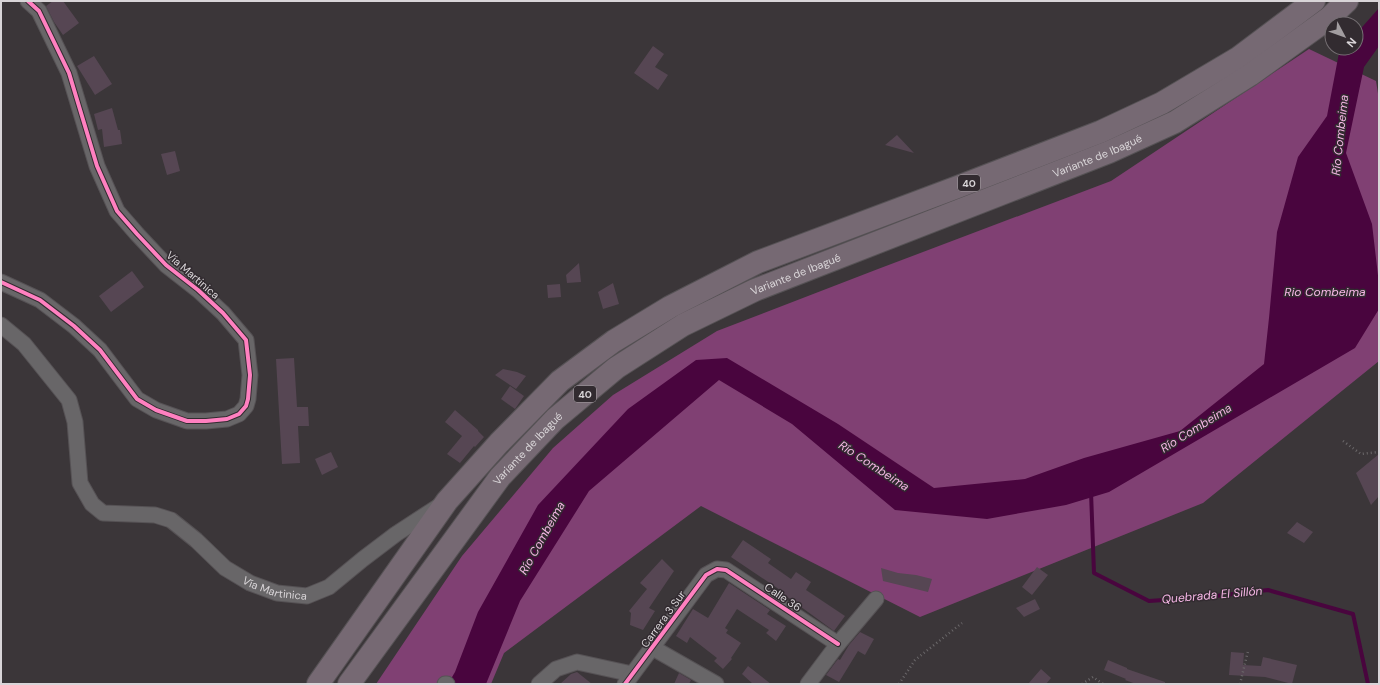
<svg xmlns="http://www.w3.org/2000/svg" width="1380" height="685" viewBox="0 0 1380 685" font-family="'DM Sans',sans-serif">
  <style>
    .forest { fill: #804073 }
    .water { fill: #49053e }
    .lines { fill: none; stroke-linecap: round; stroke-linejoin: round }
    .stream { stroke: #49053e; stroke-width: 4 }
    .building { fill: #564653 }
    .minor-casing { stroke: #565255; stroke-width: 17 }
    .highway-casing { stroke: #565255; stroke-width: 24 }
    .path { stroke: #6c696b; stroke-width: 2.5; stroke-dasharray: 1 3; stroke-linecap: butt }
    .minor { stroke: #686668; stroke-width: 15 }
    .highway { stroke: #766973; stroke-width: 22 }
    .cycleway-casing { stroke: #322b30; stroke-width: 6 }
    .cycleway { stroke: #ff80c0; stroke-width: 4 }
    .labels { text-anchor: middle; stroke-width: 3; stroke-linejoin: round; paint-order: stroke }
    .shield { fill: #322b30; stroke: #a7a2a6; stroke-width: 1 }
    .shield-label { font-size: 10px; font-weight: bold; fill: #d9d5d8 }
    .street-label { font-size: 11px; fill: #d9d5d8; stroke: #322b30 }
    .water-label { font-size: 12px; font-style: italic; fill: #f5b6e5; stroke: #322b30 }
  </style>
  <rect width="100%" height="100%" fill="#3b3639"/>
  <!-- forest -->
  <path class="forest" d="M1309 49 1376 81 1379 100V361L1203 503 920 617 701 506 504 653 491 684H376L462 556 553 448 613 395 717 331 878 269 1111 181Z"/>
  <!-- water -->
  <path class="water" d="M1379 8V46L1364 67 1346 153 1372 224 1379 284V309L1355 348 1109 492 1066 505 987 519 895 510 792 424 719 380 589 491 520 601 486 684H448L455 672 478 612 538 505 628 409 696 360 727 358 838 424 934 488 1025 479 1084 458 1180 431 1264 364 1269 318 1277 232 1298 157 1327 116 1339 53 1344 48H1356V34Z"/>
  <g class="lines">
    <!-- stream -->
    <path class="stream" d="M1091 492 1094 573 1149 601 1207 597 1268 590 1353 614 1368 684"/>
  </g>
  <!-- building -->
  <path class="building" d="M53 1H63L79 23 63 35 54 22 46 6Z
    M653 46 664 54 655 67 668 75 658 90 634 73Z
    M94 56 112 84 95 95 77 66Z
    M112 108 118 130H120L122 144 104 147 102 129 98 130 94 114Z
    M897 135 914 153 885 145Z
    M175 151 180 171 167 175 161 154Z
    M579 263 581 282 567 283 566 275Z
    M132 271 144 287 111 312 99 296Z
    M613 283 619 304 603 309 598 292Z
    M560 284 561 297 548 298 547 285Z
    M294 358 297 407H308L309 426H298L300 463 282 464 276 359Z
    M503 369 517 372 526 376 516 389 495 375Z
    M510 386 524 396 515 409 501 399Z
    M455 410 478 430V431L484 437 475 447 474 446 460 463 447 454 462 436 445 422Z
    M331 452 338 467 322 475 315 459Z
    M1379 454V496L1371 505 1356 473Z
    M1297 522 1313 532 1304 543 1287 533Z
    M743 540 771 559 768 563 791 579 796 572 811 582 806 590 845 616 834 631 782 593 783 592 731 557Z
    M662 559 674 571 649 608 655 611 643 630 630 625 631 613 629 611 647 589 640 583Z
    M1037 567 1048 575 1032 595 1022 587Z
    M881 568 898 573 916 575 932 579 928 592 883 581Z
    M729 583 770 610 767 614 786 626 776 641 766 633 769 630 737 609 725 628 728 630 726 633 741 643 731 658 732 659 723 669 714 661 717 658 690 637 687 643 676 636 693 609 708 618Z
    M1035 599 1040 609 1024 617 1016 608Z
    M860 632 874 639 865 655 858 651 839 682 826 675 838 659 840 660 849 645Z
    M1231 652 1244 653 1243 665 1261 666 1263 657 1297 665 1292 684 1265 677 1229 675Z
    M1108 660 1127 668V669L1165 682V684H1136L1125 680 1126 679 1104 670Z
    M748 666 771 684H753L742 674Z
    M1041 669 1051 678 1046 684H1028Z
    M577 672 592 684H560L571 674Z
    M679 673 691 680 689 684H674Z"/>
  <g class="lines">
    <!-- minor casing -->
    <g class="minor-casing">
      <g id="minor">
        <path d="M1 282 40 300 74 326 100 350 137 399 156 410 187 421H206L227 419 239 414 246 406 248 399 250 375 246 340 223 313 198 290 166 265 137 234 117 211 97 166 69 73 39 11 28 1"/>
        <path id="s1" d="M1 325 24 344 69 400 75 422 80 483 92 504 103 513 155 515 171 520 196 540 225 568 250 583 277 593 307 596 329 587 363 559 396 534 439 506"/>
        <path d="M653 648 716 684"/>
        <path d="M445 684H447"/>
        <path d="M539 684 556 669 577 662 632 674"/>
        <path d="M625 684 706 575 717 569 726 570 838 644"/>
        <path d="M808 684 838 644 876 599"/>
      </g>
    </g>
    <!-- highway casing -->
    <g class="highway-casing">
      <g id="highway">
        <path d="M318 684 447 501 499 443 560 381 614 341 670 307 758 262 955 188 1100 132 1162 103 1238 58 1314 1"/>
        <path id="s2" d="M349 684 500 477 555 419 616 368 683 325 755 290 1109 152 1175 122 1250 75 1329 18 1347 1"/>
      </g>
    </g>
    <!-- path -->
    <path class="path" d="M1343 441 1361 454 1379 452
      M899 684 915 660 962 623
      M1082 684 1093 677 1103 684
      M1240 684 1248 651"/>
    <!-- minor -->
    <use href="#minor" class="minor"/>
    <!-- highway -->
    <use href="#highway" class="highway"/>
    <!-- cycleway casing -->
    <g class="cycleway-casing">
      <path id="cycleway" d="M1 282 40 300 74 326 100 350 137 399 156 410 187 421H206L227 419 239 414 246 406 248 399 250 375 246 340 223 313 198 290 166 265 137 234 117 211 97 166 69 73 39 11 28 1
        M625 684 706 575 717 569 726 570 838 644"/>
    </g>
    <!-- cycleway -->
    <use href="#cycleway" class="cycleway"/>
  </g>
  <g class="labels">
    <!-- shield labels -->
    <g class="shield">
      <rect x="958" y="175" width="22" height="16" rx="3"/>
      <rect x="574" y="386" width="22" height="16" rx="3"/>
    </g>
    <g class="shield-label">
      <text x="969" y="187">40</text>
      <text x="585" y="398">40</text>
    </g>
    <!-- street labels -->
    <g class="street-label">
      <text dy="4" stroke="none"><textPath href="#s2" startOffset="943">Variante de Ibagué</textPath></text>
      <text dy="4" stroke="none"><textPath href="#s2" startOffset="619">Variante de Ibagué</textPath></text>
      <text transform="translate(193 275) rotate(41)" y="4">Vía Martinica</text>
      <text dy="4" stroke="none"><textPath href="#s2" startOffset="296">Variante de Ibagué</textPath></text>
      <text dy="4" stroke="none"><textPath href="#s1" startOffset="420">Vía Martinica</textPath></text>
      <text transform="translate(783 597) rotate(34)" y="4">Calle 36</text>
      <text transform="translate(663 619) rotate(-54)" y="4">Carrera 3 Sur</text>
    </g>
    <!-- water labels -->
    <g class="water-label">
      <text transform="translate(1340 135) rotate(-84)" y="4">Río Combeima</text>
      <text x="1325" y="296">Rio Combeima</text>
      <text transform="translate(1196 428) rotate(-32)" y="4">Río Combeima</text>
      <text transform="translate(874 466) rotate(33)" y="4">Río Combeima</text>
      <text transform="translate(542 538) rotate(-61)" y="4">Río Combeima</text>
      <text transform="translate(1212 595) rotate(-5)" y="4">Quebrada El Sillón</text>
    </g>
  </g>
  <!-- border -->
  <rect width="1380" height="685" fill="none" stroke="#d9d5d8" stroke-width="4"/>
  <!-- north arrow -->
  <g transform="translate(1344 36) rotate(131)"><circle r="19" fill="#322b30" stroke="#756f73"/>
  <path d="M0-3L7 15L0 10L-7 15Z" fill="#a29da0"/>
  <text y="-6" font-size="11" font-weight="bold" text-anchor="middle" fill="#d9d5d8">N</text>
  </g>
</svg>
